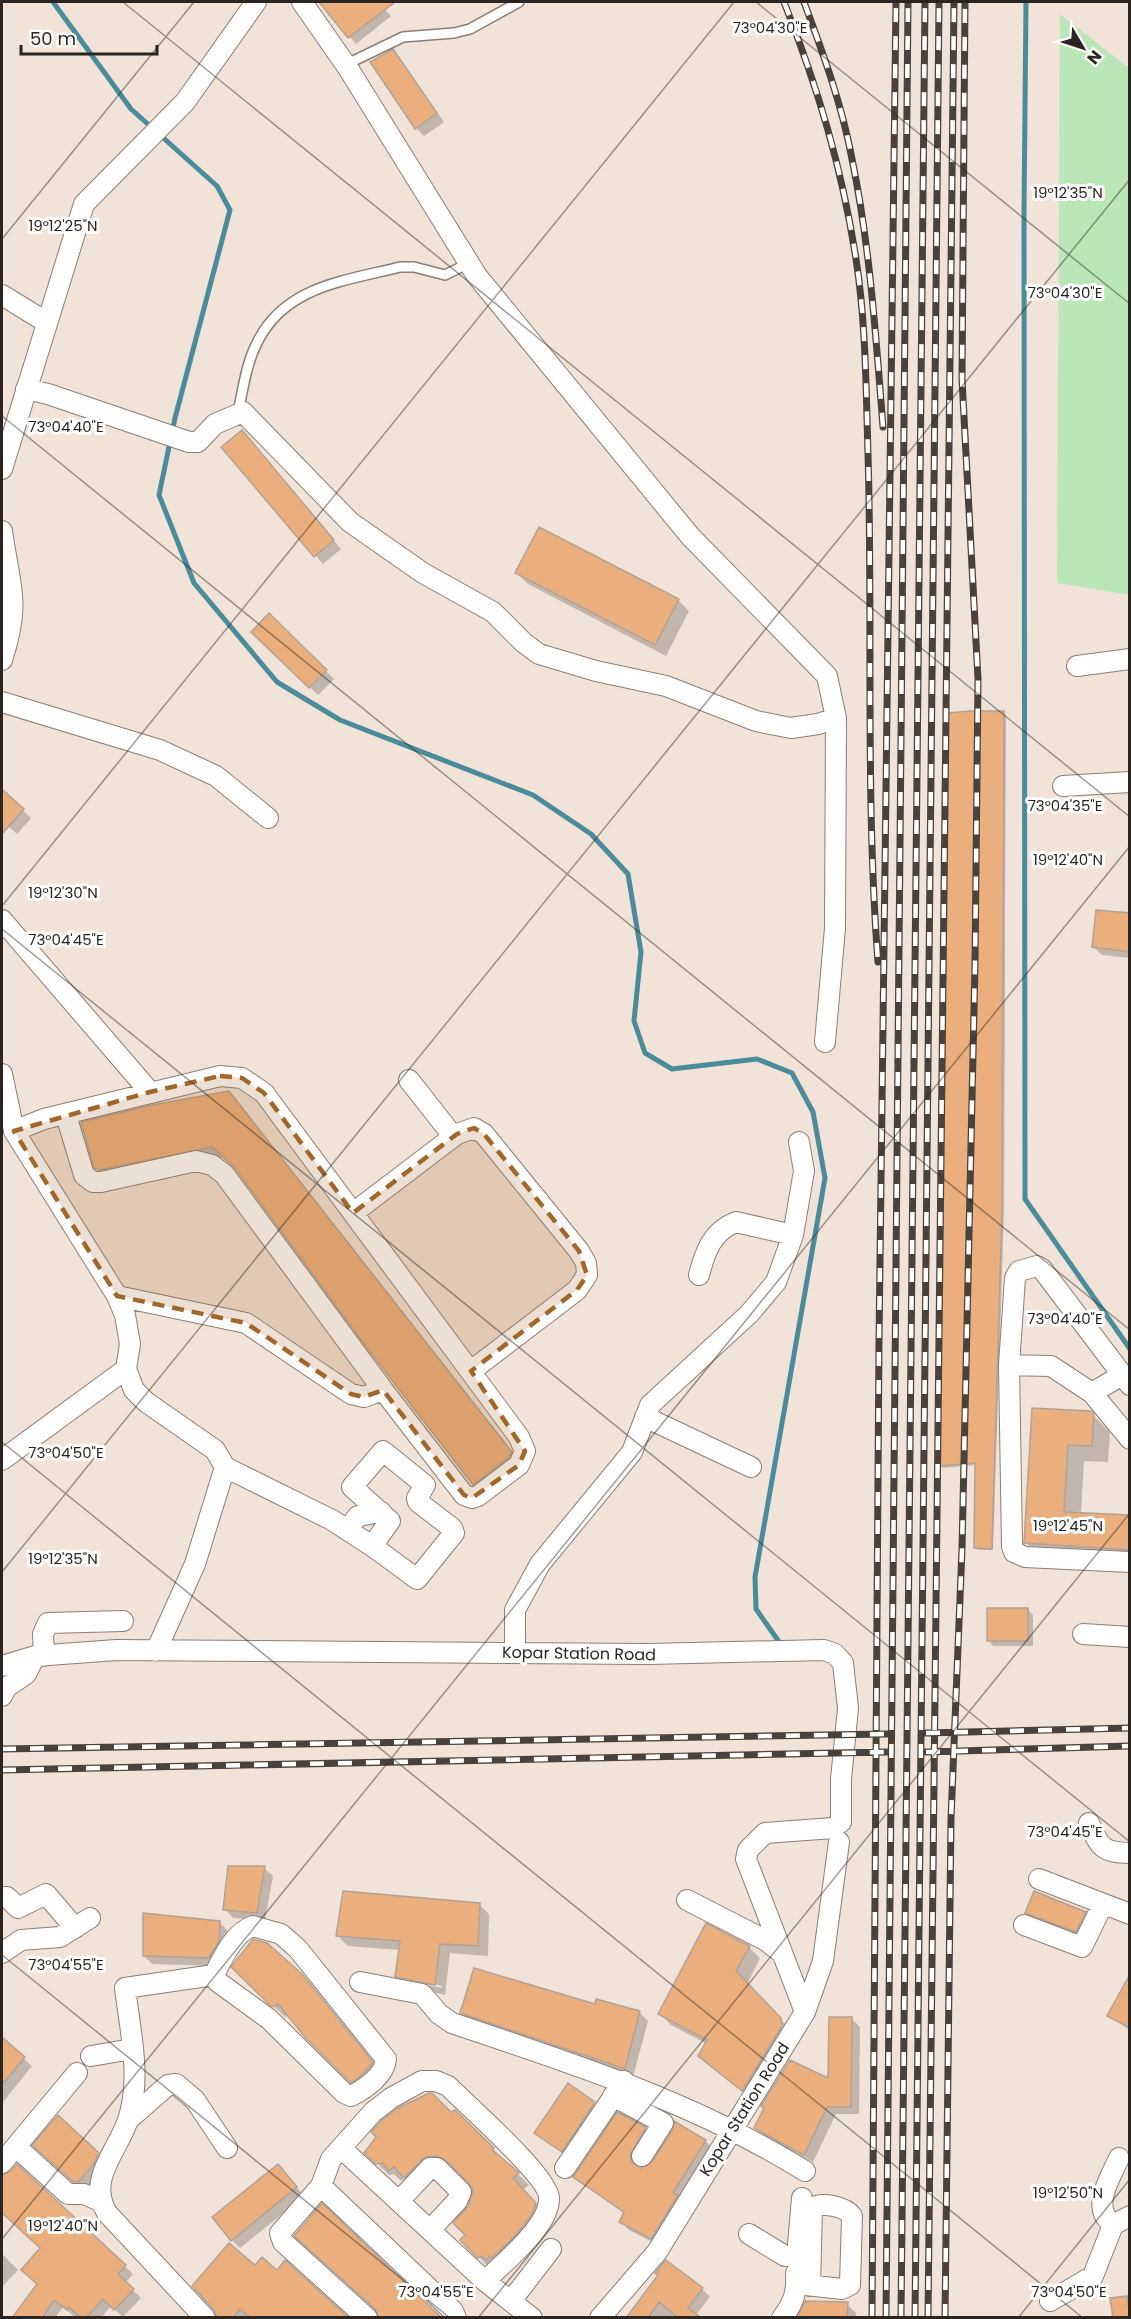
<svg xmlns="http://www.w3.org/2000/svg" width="1131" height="2319" viewBox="0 0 1131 2319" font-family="Poppins,sans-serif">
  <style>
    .green { fill: #bae6b8 }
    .shadow { fill: #0003; fill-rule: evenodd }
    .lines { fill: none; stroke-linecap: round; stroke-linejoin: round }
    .stream { stroke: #4a8c9b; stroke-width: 5 }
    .building { fill: #ebaf7d; stroke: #b0a297; stroke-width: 1.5 }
    .lane-casing { stroke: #8c7e74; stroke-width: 12 }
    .street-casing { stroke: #8c7e74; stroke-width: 22 }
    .lane { stroke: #fff; stroke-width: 9 }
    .street { stroke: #fff; stroke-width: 20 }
    .rail-casing { stroke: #49423c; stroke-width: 7 }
    .rail { stroke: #fff; stroke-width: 4.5; stroke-dasharray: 14; stroke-linecap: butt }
    .marked { fill: #a26628; fill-opacity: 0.2; stroke: #a26628; stroke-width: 4.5; stroke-dasharray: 12 8; stroke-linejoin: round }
    .ticks { fill: none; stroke: #2a2520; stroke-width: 1.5; stroke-opacity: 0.45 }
    .labels { text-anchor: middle; stroke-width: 6; stroke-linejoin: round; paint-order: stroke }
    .street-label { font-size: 16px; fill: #2a2520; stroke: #fff }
    .ticks-label { font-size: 15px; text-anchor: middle; fill: #2a2520; stroke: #fff; stroke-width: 6; stroke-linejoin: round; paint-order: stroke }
  </style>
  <rect width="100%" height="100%" fill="#f2e3d8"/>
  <!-- green -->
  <path class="green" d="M1060 14 1129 68V595L1057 583Z"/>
  <!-- shadow -->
  <path class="shadow" d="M320 2H379L391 16 356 44Z
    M393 51 444 122 424 136 416 128Z
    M250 440 341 549 323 564 223 447Z
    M517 573 678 600 689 611 666 656 528 584Z
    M269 615 334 679 318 695 253 632Z
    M1003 713 1006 715 1004 1213 993 1550H978L975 1548 976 1465 943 1468 941 1466Z
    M2 791 31 818 17 834 2 821Z
    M1130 915V958L1102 955 1093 947Z
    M229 1093 522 1464 485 1495 474 1484 237 1169 225 1157 111 1180 96 1167Z
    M1033 1409 1090 1412 1110 1432 1108 1462 1084 1461 1081 1514 1130 1517V1565L1042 1559 1026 1543Z
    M1028 1610 1033 1615V1646H993L988 1640Z
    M264 1868 273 1876 265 1920 233 1918 225 1909Z
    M479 1904 489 1914 488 1956 450 1953 445 1995 407 1986 397 1976 400 1950 348 1946 338 1936ZM406 1977 442 1986V1988L406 1981Z
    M1027 1913H1085L1093 1922 1084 1939 1035 1921Z
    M220 1923 228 1931 227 1949 218 1966 152 1964 144 1956Z
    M749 1947 760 1958 747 1984 792 2031 754 2101 700 2056 707 2044 671 2025 660 2014Z
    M233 1967 302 1976 383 2074 363 2093 306 2036 289 2015 285 2017Z
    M1130 1977V2030L1109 2016Z
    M597 2001 640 2013 648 2021 633 2077 470 2021 461 2013 596 2006Z
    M851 2018 860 2027 859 2114H836L813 2162 764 2136 756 2128 765 2108 830 2080Z
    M2 2039 32 2066 3 2102 2 2101Z
    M568 2085 602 2111 570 2159 536 2133Z
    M455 2111 529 2185 523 2190 547 2215 490 2268 462 2240 467 2235V2210L474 2197 471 2183 458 2170 449 2167 416 2188 406 2177 401 2181 394 2174 389 2175 366 2152Z
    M618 2114 645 2129 653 2137 638 2164 641 2170 653 2164 675 2130 676 2123 705 2141 714 2149 660 2246 629 2230 621 2221 625 2214 574 2177Z
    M43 2153 98 2154 106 2162 101 2173 86 2190H82Z
    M17 2166 133 2274 125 2283 141 2298 123 2317 111 2306 101 2318H76L63 2307 55 2318H14L38 2285 42 2248 2 2212V2175L6 2176Z
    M278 2166 304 2196 240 2248 232 2240Z
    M2 2254 18 2270 2 2287Z
    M255 2267 278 2272 346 2318H221Z
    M660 2276 702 2289 710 2297 696 2315 698 2318H628Z
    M1130 2297V2318H1112L1114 2317 1112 2300Z
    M847 2304 856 2313V2318H799Z"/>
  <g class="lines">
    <!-- stream -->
    <path class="stream" d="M53 2 131 109 217 186 230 210 175 418 159 495 194 583 277 682 340 720 533 795 591 834 628 874 641 952 634 1021 645 1053 672 1069 757 1059 792 1073 813 1112 825 1178 755 1577 756 1609 782 1646
      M1026 2 1024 212 1025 1199 1130 1349"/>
  </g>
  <!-- building -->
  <path class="building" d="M319 2H395L348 38Z
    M393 49 437 113 415 129 370 62Z
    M242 430 334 540 314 557 221 447Z
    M539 527 679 599 655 645 515 573Z
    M269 613 327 670 309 688 251 632Z
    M970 711H1004L1002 1210 992 1549 974 1548 975 1463 939 1466 948 713Z
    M2 789 24 809 2 834Z
    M1096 910 1130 913V952L1092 947Z
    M229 1091 512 1452 509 1457 473 1485 367 1348 234 1167 212 1147 99 1170 94 1168 81 1122 152 1105Z
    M1032 1408 1091 1411 1094 1414 1092 1446 1068 1445 1064 1512 1130 1515V1550L1024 1543Z
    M987 1608H1028V1641H987Z
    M228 1866H265L257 1913 223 1910Z
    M343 1891 480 1903 478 1946 440 1944 435 1985 395 1977 400 1941 336 1936Z
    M1034 1891 1086 1912 1076 1932 1025 1913Z
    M143 1913 220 1921 219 1941 209 1958 143 1956Z
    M706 1923 750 1946 736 1971 781 2018 782 2026 742 2091 698 2056 707 2040 658 2014Z
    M253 1939 267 1943 303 1975 373 2062 361 2076 351 2083 305 2037 278 2004 272 2007 231 1967Z
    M474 1968 595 2004 596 1999 640 2011 625 2069 460 2013Z
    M1130 1974V2028L1107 2016Z
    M829 2017H852L851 2107H827L804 2155 754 2128 764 2108 761 2106 790 2060 828 2078Z
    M2 2037 25 2057 2 2085Z
    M568 2083 595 2102 562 2152 534 2133Z
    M429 2093H432L451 2112 455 2110 494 2148 492 2150 515 2169 519 2173 513 2178 536 2203 532 2214 516 2235 492 2258 490 2256 486 2260 481 2256 478 2258 460 2240 465 2235 453 2223 468 2206 473 2190 469 2184 445 2160 437 2156 425 2157 404 2178 394 2167 389 2171 383 2163 376 2164 364 2153 376 2137 371 2132 381 2121 398 2108Z
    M617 2112 646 2127 630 2155 632 2162 641 2168 652 2162 673 2129 674 2121 706 2140 673 2193 678 2195 651 2239 619 2222 624 2212 573 2177Z
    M58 2115 99 2153 93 2165 78 2182H73L32 2145Z
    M17 2164 126 2265 118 2274 134 2289 114 2310 103 2299 86 2318H81L69 2307 67 2310 54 2300 42 2318H12L37 2284 21 2270 40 2248 2 2213V2175L11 2171Z
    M278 2164 297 2187 231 2241 212 2217Z
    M322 2203 442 2318H379L375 2309 294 2236Z
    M229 2243 255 2265 262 2257 277 2270 285 2260 349 2318H251L240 2309 233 2318H217L214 2310 192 2286Z
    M666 2260 703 2288 688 2308 702 2318H679L659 2302 648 2318H626L658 2275 655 2273Z
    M1127 2296 1130 2318H1113L1110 2298Z
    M805 2301 848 2302 847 2318H797Z"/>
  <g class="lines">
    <!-- lane casing -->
    <g class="lane-casing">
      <path id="lane" d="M345 65 403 37 454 33 470 29 519 2
        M238 412C243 390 246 365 256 345 283 286 345 281 400 267H414L445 275 469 263"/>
    </g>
    <!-- street casing -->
    <g class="street-casing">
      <path id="street" d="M2 295 46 322
        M26 389 48 394 189 442H198L215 424 243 412 350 522 423 573 493 612 524 643 539 654 596 671 666 686 756 721 791 728 818 724 836 718 827 676 690 536 477 276 348 68 302 2
        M2 469 84 204 185 102 256 2
        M2 531C10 588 21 602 2 660
        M1077 666 1130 659
        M2 702 160 750 216 776 268 818
        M1063 786 1130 782
        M2 920 150 1092
        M825 1042 835 928 836 718
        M2 1074 14 1131 117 1296 125 1315 130 1344 126 1369 134 1390 146 1402 215 1450 225 1467 195 1564 156 1651
        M409 1080 453 1136
        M66 1115 84 1175 93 1182H101L196 1161 212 1165 224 1174 383 1390
        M14 1131 44 1119 220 1076 242 1078 264 1093 519 1437 525 1451 519 1465 478 1496 472 1498 464 1495 383 1390 364 1397 351 1394 246 1323 117 1296
        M353 1213 457 1134 474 1128 484 1134 579 1251 586 1263 587 1275 577 1290 471 1371
        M699 1275C705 1252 712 1231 736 1222L793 1235
        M1009 1365 1015 1278 1019 1271 1037 1266 1042 1269 1130 1385
        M1122 1375 1092 1393 1051 1366 1009 1365 1012 1546 1014 1552 1025 1557 1130 1562
        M1092 1393 1130 1439
        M645 1417 751 1467
        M383 1451 425 1485 417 1498 418 1502 452 1528 454 1533 417 1579 372 1546 390 1521 352 1487Z
        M2 1460 126 1369
        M225 1467 332 1520 372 1546
        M347 1530 358 1516 381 1512
        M1083 1634 1130 1637
        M515 1652V1610L540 1564 632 1452 650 1405 749 1314 776 1282 793 1235 804 1171 799 1142
        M44 1656 43 1634 48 1623 123 1621
        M2 1666 35 1656 116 1650 648 1654 824 1650 835 1654 843 1663 848 1708 841 1779V1822L833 1828 765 1833 748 1850 746 1859 805 2012
        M2 1696 7 1687 26 1674 35 1656
        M1089 1823C1100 1847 1101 1852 1130 1853
        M1039 1879 1130 1914
        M2 1897H7L18 1908 46 1894 75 1928
        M687 1900 765 1940 782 1953
        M1024 1925 1082 1947 1103 1904
        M253 1926 281 1934 298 1949 386 2059C385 2075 365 2089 351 2096L344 2093 269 2019 218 1982 214 1975C222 1959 235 1931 253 1926Z
        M2 1953 21 1940 60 1937 90 1918
        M360 1982 422 1994 439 2014 452 2023C576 2065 692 2101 805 2171
        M91 2056 132 2049
        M613 2096 663 2123 642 2156
        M128 2120 168 2085 176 2084 195 2100 227 2148
        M341 2148 485 2281 532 2318
        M24 2154 68 2194H84L100 2201
        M1119 2158C1110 2179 1090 2207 1113 2225L1130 2216
        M2 2163 77 2073
        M565 2168 624 2081
        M321 2186 453 2311 456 2318
        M399 2201 430 2168H437L461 2192 457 2201 430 2230
        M749 2234 785 2256H797L802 2198
        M797 2284 842 2289 850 2285 852 2216C845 2206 822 2202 812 2208L810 2286
        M511 2301 551 2249
        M1050 2301 1093 2276 1113 2225
        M205 2318 107 2213C87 2179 117 2152 128 2120 142 2079 130 2030 125 1988L214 1975
        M367 2318 283 2242 280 2233 321 2186 331 2159 373 2112 391 2098 422 2081H436L448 2086C466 2104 549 2177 549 2198 550 2226 504 2262 485 2281
        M600 2318 657 2252 805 2012 823 1961 839 1842
        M782 2318C794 2303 797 2292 796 2273"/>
    </g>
    <!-- lane -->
    <use href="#lane" class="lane"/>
    <!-- street -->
    <use href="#street" class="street"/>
    <!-- rail casing -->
    <g class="rail-casing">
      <path id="rail" d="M784 2C818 88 842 168 856 259 866 323 866 390 868 454 873 623 865 793 878 962
        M804 2C823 53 842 105 852 159 870 246 876 338 883 427
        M926 1733 1130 1728
        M2 1749 887 1734
        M926 1752 1130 1746
        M2 1770 887 1752
        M872 2318 879 1340 896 2
        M886 2318 908 2
        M901 2318 925 2
        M915 2318 939 2
        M928 2318 954 2
        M945 2318 951 1819 962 1549 975 965 978 679 962 379 965 2"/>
    </g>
    <!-- rail -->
    <use href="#rail" class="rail"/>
  </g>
  <!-- marked area -->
  <path class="marked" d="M220 1076 242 1078 264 1093 353 1213 457 1134 474 1128 484 1134 579 1251 587 1275 577 1290 471 1371 525 1451 519 1465 472 1498 464 1495 383 1390 364 1397 351 1394 246 1323 117 1296 14 1131 150 1092Z"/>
  <!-- ticks -->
  <path class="ticks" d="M123 2 1130 817M756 2 1130 304M2 239 194 2M2 416 1130 1330M2 906 734 2M2 929 1130 1842M2 1442 1083 2318M2 1572 1130 179M2 1955 450 2318M2 2239 1130 846M478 2318 1130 1513M1018 2318 1130 2179"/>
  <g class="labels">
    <!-- street labels -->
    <g class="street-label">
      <text transform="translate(579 1653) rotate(1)" y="6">Kopar Station Road</text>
      <text transform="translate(744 2109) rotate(-58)" y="6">Kopar Station Road</text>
    </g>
  </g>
  <g class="ticks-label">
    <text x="770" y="33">73°04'30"E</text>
    <text x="1068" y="198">19°12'35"N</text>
    <text x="63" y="231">19°12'25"N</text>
    <text x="1065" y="298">73°04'30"E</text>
    <text x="66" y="432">73°04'40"E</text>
    <text x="1065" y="811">73°04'35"E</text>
    <text x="1068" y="865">19°12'40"N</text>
    <text x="63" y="898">19°12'30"N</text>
    <text x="66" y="945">73°04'45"E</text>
    <text x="1065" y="1324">73°04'40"E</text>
    <text x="66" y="1458">73°04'50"E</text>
    <text x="1068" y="1531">19°12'45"N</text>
    <text x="63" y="1564">19°12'35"N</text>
    <text x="1065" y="1837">73°04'45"E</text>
    <text x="66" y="1970">73°04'55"E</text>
    <text x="1068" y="2198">19°12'50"N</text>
    <text x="63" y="2231">19°12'40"N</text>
    <text x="436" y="2297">73°04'55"E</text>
    <text x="1069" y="2297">73°04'50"E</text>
  </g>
  <!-- border -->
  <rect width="1131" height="2319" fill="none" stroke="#2a2520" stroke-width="6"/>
  <!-- north arrow -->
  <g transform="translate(1083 48) rotate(129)" stroke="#ffffff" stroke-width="4.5" paint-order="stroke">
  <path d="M0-4.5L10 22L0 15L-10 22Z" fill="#2a2520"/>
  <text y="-9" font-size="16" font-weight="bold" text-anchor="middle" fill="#2a2520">N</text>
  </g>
  <!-- scale -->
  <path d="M21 45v9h136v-9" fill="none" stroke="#2a2520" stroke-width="3"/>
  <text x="30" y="45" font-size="18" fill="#2a2520" stroke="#ffffff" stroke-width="4.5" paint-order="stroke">50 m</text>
</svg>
